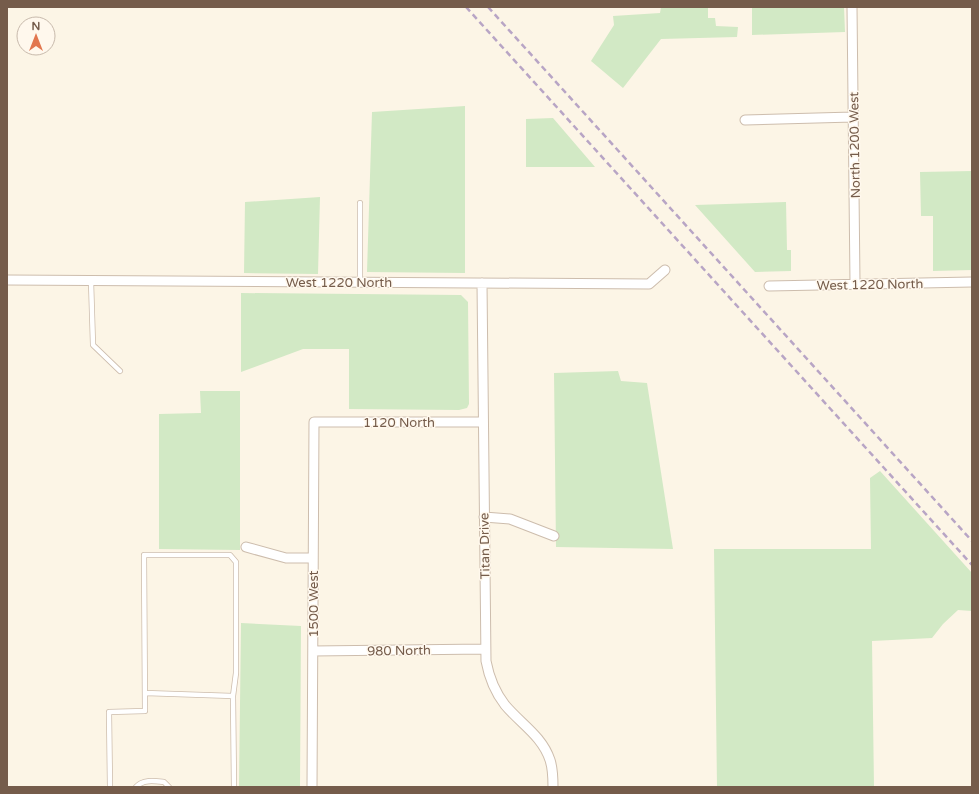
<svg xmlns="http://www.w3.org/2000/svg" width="979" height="794" viewBox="0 0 979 794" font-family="'Varela Round',sans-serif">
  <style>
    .green { fill: #d2e9c5 }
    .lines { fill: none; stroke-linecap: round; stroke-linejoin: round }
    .lane-casing { stroke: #cdbdad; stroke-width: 6 }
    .street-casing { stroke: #cdbdad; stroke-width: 11 }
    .lane { stroke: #fff; stroke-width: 4.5 }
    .street { stroke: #fff; stroke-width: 9 }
    .rail { stroke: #b8a5c5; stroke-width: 2.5; stroke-dasharray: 6 4; stroke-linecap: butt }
    .labels { text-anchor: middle; stroke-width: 3; stroke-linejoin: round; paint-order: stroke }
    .street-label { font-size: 13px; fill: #755c4b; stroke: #fff8ed }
  </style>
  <rect width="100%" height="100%" fill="#fcf5e6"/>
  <!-- green -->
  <path class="green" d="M661 7H708V18H715L716 26 738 27 737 37 661 39 623 88 591 61 614 25 613 16 660 13Z
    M752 7H844L845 32 752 35Z
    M465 106V273L367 272 372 112Z
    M553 118 595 167H526V119Z
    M972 171V270L933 271V216H921L920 172Z
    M320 197 318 274 244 273 245 202Z
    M786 202 787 250H791V271L755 272 695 205Z
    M241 293 461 295 468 302 469 404 467 408 459 410 349 409V349H303L241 372Z
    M618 371 621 381 647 383 673 549 556 547 554 373Z
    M200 391H240V550L159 549V414L201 413Z
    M880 471 972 573V611L958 610 943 624 932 638 872 641 874 787H717L714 549H871L870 478Z
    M241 623 301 626 300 787H239Z"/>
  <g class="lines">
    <!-- lane casing -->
    <g class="lane-casing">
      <path id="lane" d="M91 281 93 345 120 371
        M360 282V203
        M145 693 233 696 234 787
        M110 787 109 712 145 711 144 555H230L236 562V673L233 696
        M136 787C143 779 155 781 164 782L169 787"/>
    </g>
    <!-- street casing -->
    <g class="street-casing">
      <path id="street" d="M852 7 855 283
        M745 120 853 117
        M7 280 649 284 665 270
        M482 283 486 661C489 677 495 692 505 705 521 724 542 736 550 760 553 769 553 778 553 787
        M769 286 972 282
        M484 517 510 519 554 536
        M246 547 286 558H313
        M313 651 485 649
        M312 787 314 422H483"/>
    </g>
    <!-- lane -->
    <use href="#lane" class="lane"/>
    <!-- street -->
    <use href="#street" class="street"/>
    <!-- rail -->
    <path class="rail" d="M466 7 972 565
      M488 7 972 541"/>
  </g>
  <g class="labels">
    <!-- street labels -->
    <g class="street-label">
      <text transform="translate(854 145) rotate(-91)" y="5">North 1200 West</text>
      <text x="339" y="287">West 1220 North</text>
      <text transform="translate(870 284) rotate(-1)" y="5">West 1220 North</text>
      <text x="399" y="427">1120 North</text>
      <text transform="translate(484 546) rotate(-91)" y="5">Titan Drive</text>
      <text transform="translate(313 604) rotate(-90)" y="5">1500 West</text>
      <text transform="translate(399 650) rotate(-1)" y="5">980 North</text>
    </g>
  </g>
  <!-- border -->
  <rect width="979" height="794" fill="none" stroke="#755c4b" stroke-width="16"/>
  <!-- north arrow -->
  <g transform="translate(36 36)"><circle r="19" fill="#fff8ed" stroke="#c8baac"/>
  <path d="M0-3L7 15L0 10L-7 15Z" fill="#e2774f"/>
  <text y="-6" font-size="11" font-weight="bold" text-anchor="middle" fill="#755c4b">N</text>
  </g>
</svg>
